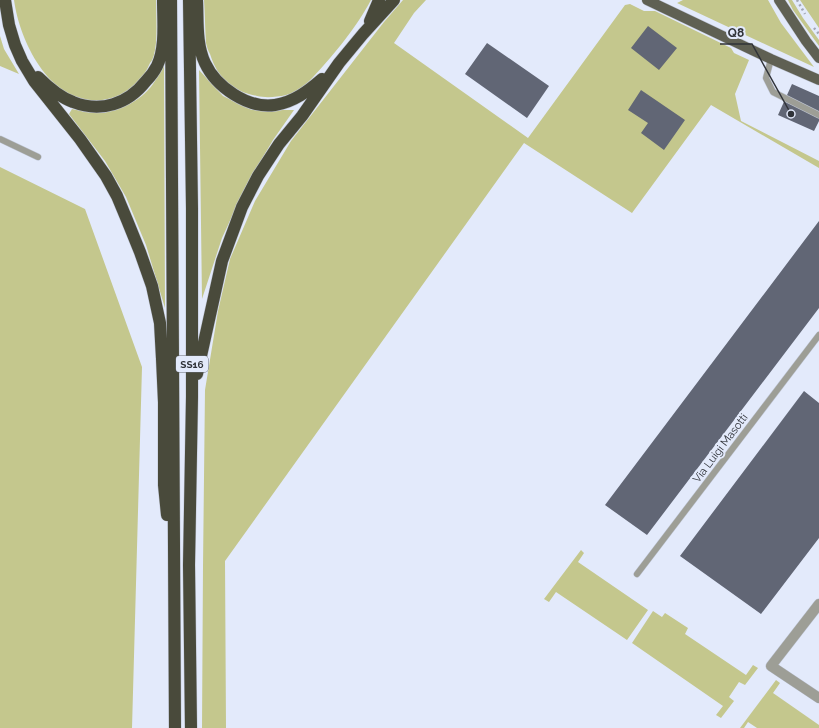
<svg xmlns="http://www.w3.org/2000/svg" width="819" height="728" viewBox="0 0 819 728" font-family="Raleway,sans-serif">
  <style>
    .green { fill: #c4c78d }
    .building { fill: #616675 }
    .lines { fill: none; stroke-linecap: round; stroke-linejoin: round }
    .lane-casing { stroke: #bfc5d4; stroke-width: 7 }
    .street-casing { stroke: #bfc5d4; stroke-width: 11 }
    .primary-casing { stroke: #bfc5d4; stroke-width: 11 }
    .highway-casing { stroke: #bfc5d4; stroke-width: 13 }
    .path { stroke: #a1a6b3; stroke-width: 2.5; stroke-dasharray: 2 3; stroke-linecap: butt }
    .lane { stroke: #9d9e96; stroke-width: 6 }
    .street { stroke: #9d9e96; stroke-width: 10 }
    .primary { stroke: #5f6053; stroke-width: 10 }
    .highway { stroke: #494a3b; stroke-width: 12 }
    .labels { text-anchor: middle; stroke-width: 4; stroke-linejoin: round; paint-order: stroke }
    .shield { fill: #e3eafb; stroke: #666a73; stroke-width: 1 }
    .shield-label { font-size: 10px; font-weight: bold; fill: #303339 }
    .street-label { font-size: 11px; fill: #303339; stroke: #e3eafb }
    .leader { fill: none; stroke: #303339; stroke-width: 1.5 }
    .callout-dot { fill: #303339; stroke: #e3eafb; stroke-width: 1.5 }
    .callout-label { font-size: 12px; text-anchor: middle; font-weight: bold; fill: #303339; stroke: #e3eafb; stroke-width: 4; stroke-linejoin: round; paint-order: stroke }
  </style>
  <rect width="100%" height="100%" fill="#e3eafb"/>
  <!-- green -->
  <path class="green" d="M14 0H156C156 16 158 40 154 55 153 58 152 61 150 63 144 77 136 87 122 94 61 123 21 50 14 0Z
    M204 0H371C358 25 334 55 314 76 310 80 306 85 301 89 291 96 269 99 257 96 232 91 218 79 210 54 208 51 207 47 206 43 205 29 205 14 204 0Z
    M403 0H426L414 13 394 43 528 138 625 5 630 4 644 11H655L731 48 734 53 749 60 735 94 741 121 819 161V168L711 105 632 213 524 143 225 561 226 728H202L203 566 205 390 218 311 230 259 255 201 291 141 384 22Z
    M683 0H768L781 23 814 67 677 3Z
    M788 0H792L803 18 819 40V46L793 10Z
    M800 0H819V28Z
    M0 36 4 49 19 74 0 66Z
    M164 61 165 308 146 245 126 197 105 161 69 114 72 109C77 110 82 111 87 112 111 115 139 104 153 84 158 77 161 69 164 61Z
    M199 70 223 96 252 110H294L273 140 247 184 222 238 202 299Z
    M0 167 85 209 142 367 132 728H0Z
    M581 550 584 553 578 562 648 610 627 640 556 592 549 602 544 599Z
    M653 611 662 617 665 613 688 628 685 634 746 675 753 665 758 668 745 685 739 682 729 697 734 701 721 718 716 715 723 706 632 643Z
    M776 680 780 683 773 693 819 725V728H757L748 722 744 728H740Z"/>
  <!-- building -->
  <path class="building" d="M648 26 677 48 659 70 631 48Z
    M487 43 549 86 527 118 465 74Z
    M792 84 819 96V121L814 131 778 115Z
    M641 90 685 120 664 150 641 133 648 123 628 110Z
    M819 221V308L647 535 605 505Z
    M804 391 819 403V538L761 614 680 556Z"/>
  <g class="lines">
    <!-- lane casing -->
    <g class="lane-casing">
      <path id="lane" d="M771 59 766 78 773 92 819 115
        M0 139 38 157
        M637 574 819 335"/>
    </g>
    <!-- street casing -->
    <g class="street-casing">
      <path id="street" d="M819 604 771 666 819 698"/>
    </g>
    <!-- primary casing -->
    <g class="primary-casing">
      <path id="primary" d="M647 0 771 59 819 80
        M779 0 806 41 819 58"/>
    </g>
    <!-- highway casing -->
    <g class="highway-casing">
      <path id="highway" d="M5 0 9 25 15 45 22 61 34 81 80 139 106 176 117 196 127 220 140 252 152 286 160 323 162 359 164 402V485L167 515
        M171 0 175 728
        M189 0 192 208V397L189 565 191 728
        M197 0C198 21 196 44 205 63 216 87 248 109 275 105 294 102 308 91 322 79
        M370 21 379 0
        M38 77C48 87 59 97 73 102 101 113 128 104 146 81 150 77 154 72 157 66 166 47 163 21 163 0
        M197 374 222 261 242 207 258 176 279 144 302 116 339 63 363 34 394 0"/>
    </g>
    <!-- path -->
    <path class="path" d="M797 0 805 14
      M814 28 819 34"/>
    <!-- lane -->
    <use href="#lane" class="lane"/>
    <!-- street -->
    <use href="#street" class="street"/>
    <!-- primary -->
    <use href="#primary" class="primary"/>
    <!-- highway -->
    <use href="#highway" class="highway"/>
  </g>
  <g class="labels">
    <!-- shield labels -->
    <rect class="shield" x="176" y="356" width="32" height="16" rx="3"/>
    <g class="shield-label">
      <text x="192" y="368">SS16</text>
    </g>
    <!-- street labels -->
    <g class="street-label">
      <text transform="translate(720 448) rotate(-53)" y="4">Via Luigi Masotti</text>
    </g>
  </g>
  <!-- callouts -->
  <path class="leader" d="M791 114L752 44H720"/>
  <circle class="callout-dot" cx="791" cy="114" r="4"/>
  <g class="callout-label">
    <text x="736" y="37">Q8</text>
  </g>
</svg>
